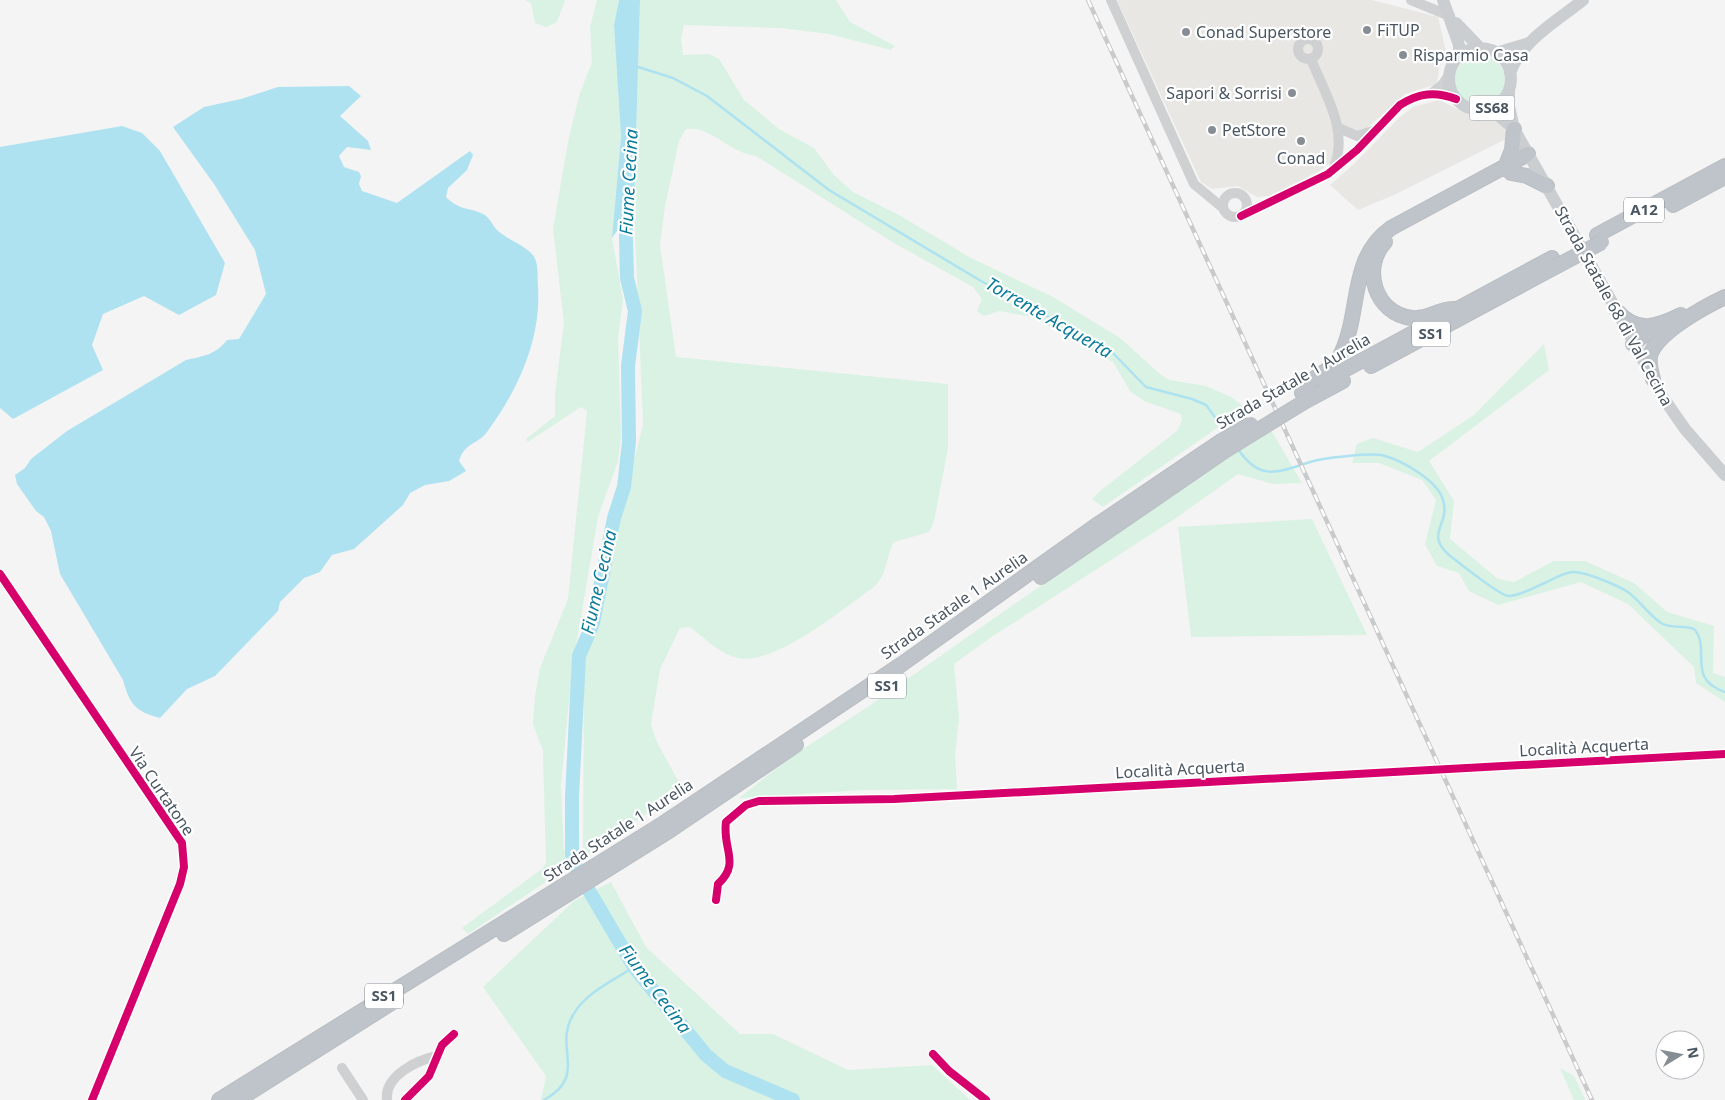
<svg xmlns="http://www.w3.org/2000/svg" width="1725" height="1100" viewBox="0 0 1725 1100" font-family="'Noto Sans',sans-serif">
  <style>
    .commercial { fill: #e8e7e3 }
    .green { fill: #d9f2e3 }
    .water { fill: #aee2f0 }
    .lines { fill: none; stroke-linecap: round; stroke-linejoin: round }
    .stream { stroke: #aee2f0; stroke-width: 2.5 }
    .river { stroke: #aee2f0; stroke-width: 14 }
    .highway-casing { stroke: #b9bec3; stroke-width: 16 }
    .minor { stroke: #ced0d2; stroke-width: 10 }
    .major { stroke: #caced1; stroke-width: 12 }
    .highway { stroke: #bec4c9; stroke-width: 14 }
    .rail-casing { stroke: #c9cacc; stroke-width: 4.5 }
    .rail { stroke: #fff; stroke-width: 2.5; stroke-dasharray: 8; stroke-linecap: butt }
    .highway-bridge-casing { stroke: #b9bec3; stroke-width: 16; stroke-linecap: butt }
    .highway-bridge { stroke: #bec4c9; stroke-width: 14 }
    .cycleway-casing { stroke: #fff; stroke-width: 11 }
    .cycleway { stroke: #d6006c; stroke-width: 8 }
    .poi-dot { fill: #868d94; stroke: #fff; stroke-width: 2 }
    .labels { text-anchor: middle; stroke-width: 4.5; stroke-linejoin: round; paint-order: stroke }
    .shield { fill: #fff; stroke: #808990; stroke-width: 1 }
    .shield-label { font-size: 15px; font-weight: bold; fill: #4a5661 }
    .poi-label { font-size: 16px; fill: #4a5661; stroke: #fff; text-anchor: start }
    .street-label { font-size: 16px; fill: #4a5661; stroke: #fff }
    .water-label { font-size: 18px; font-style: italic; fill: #0c7c9b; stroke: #fff }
  </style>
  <rect width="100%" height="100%" fill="#f4f4f4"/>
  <!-- commercial -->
  <path class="commercial" d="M1117 0H1372L1438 17 1446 51 1439 69 1437 84 1405 94 1364 131 1351 132 1337 138 1331 162 1318 172 1269 196 1257 197 1238 186 1212 189 1201 182Z
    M1439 100 1469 115 1491 117 1505 129 1508 138 1394 195 1358 210 1330 185 1354 164 1399 118 1413 107Z"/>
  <!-- green -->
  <path class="green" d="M525 0H565L557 22 546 27 535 23 531 3Z
    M597 0H619L614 25 621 137 612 238 623 300 618 338 621 437 618 461 598 517 572 669 561 785 564 849 571 865 468 934 462 928 543 868 546 863 543 751 533 724 535 696 540 668 568 599 587 411 581 407 528 442 526 439 555 416V393L564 323 553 229 568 142 579 96 592 62 590 27Z
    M640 0H836L850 22 895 46 891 50 829 34 781 28 684 25 681 39 683 55 709 54 719 59 744 100 779 129 814 148 834 175 853 192 899 215 971 258 1053 297 1120 338 1160 374 1169 380 1206 386 1231 397 1246 408 1103 507 1092 499 1100 491 1178 430 1182 420 1181 414 1144 401 1130 391 1113 362 1032 317 1000 311 984 316 977 311 982 299 973 287 894 243 756 156C730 153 708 124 686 129L679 141 665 206 660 245 676 357 948 384V448L934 521 929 532 894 542C886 557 887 574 875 586 845 607 771 670 734 657 718 652 703 637 690 627L680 628 660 669 651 724 656 740 677 779 685 786 583 859 584 660 643 425 634 206Z
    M1455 80a25 25 0 1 1 50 0a25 25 0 1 1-50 0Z
    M1544 344 1549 370 1429 461 1454 501 1450 539 1498 579 1514 582 1554 561H1585L1634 583 1667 612 1714 626 1713 673 1725 677V702L1696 683 1694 667 1628 604 1581 582 1498 605 1469 591 1459 573 1437 566 1425 544 1436 500 1422 480 1379 463H1352L1357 444 1373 438 1418 452 1474 415Z
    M1271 430 1302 483 1273 484 1238 474 1176 518 993 636 954 664 959 719 955 754 957 789 863 790 739 798 794 755 869 706 1153 507Z
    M1312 519 1367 635 1191 637 1178 527Z
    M611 882 646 947 740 1034H773L848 1070 932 1065 970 1100H541L546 1076 483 987 574 901Z
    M1560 1068 1574 1076 1585 1100H1574Z"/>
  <!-- water -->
  <path class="water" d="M619 0H640L634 206 612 238 621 137 614 25Z
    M349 86 361 96 340 116 368 141 371 150 347 147 339 156 344 167 359 172 361 176 359 184 362 191 397 203 470 151 473 155 467 170 448 188 446 197C460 211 469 207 483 214 489 217 492 224 496 229 506 239 520 243 530 252 540 260 537 276 538 288 541 340 518 390 487 432 477 445 465 442 459 461L466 471 449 481 425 485 410 493 403 505 354 549 332 555 320 572 304 578 280 602 278 611 215 676 187 689 160 718C135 711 130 705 123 680L60 574 51 531 44 517 36 511 17 484 15 475 25 468 31 459 67 431 186 360C204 356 215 355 227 340L239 339 266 294 255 250 214 184 173 127 204 107 241 99 278 87Z
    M122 126 142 133 160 151 225 263 216 295 179 315 144 296 103 314 92 345 103 370 13 419 0 408V147Z"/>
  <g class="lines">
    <!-- stream -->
    <path class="stream" d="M635 66 673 78 707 96 829 190 981 281 1109 349 1146 387 1192 399 1206 405 1226 432
      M1238 449C1260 482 1278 472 1310 462 1323 458 1373 452 1385 456 1403 461 1438 481 1443 500 1451 524 1424 533 1449 555 1458 562 1499 595 1508 596 1520 596 1535 587 1547 582 1555 578 1566 571 1575 572 1588 573 1617 585 1628 592 1640 601 1649 615 1661 623 1671 629 1683 625 1694 629 1712 648 1685 679 1725 692
      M544 1100C589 1075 553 1049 573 1015 585 993 614 980 634 967"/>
    <!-- river -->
    <path class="river" d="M625 200 627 278 635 311 628 366 629 442 624 487 614 518 593 623 579 656 572 797V854L578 872 634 967 706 1055 725 1071 793 1100"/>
    <!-- highway casing -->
    <g class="highway-casing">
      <path id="highway" d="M1506 165 1512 150 1514 129
        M1511 173 1527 176 1547 186
        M1673 205 1721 179
        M1597 235 1725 166
        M1385 242C1361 268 1375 314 1412 318 1429 320 1438 308 1456 309
        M1617 311C1637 334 1657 327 1681 315
        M1633 344 1657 325
        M1371 366 1557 266
        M1653 379C1651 372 1649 363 1650 356 1656 333 1704 307 1725 297
        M1324 381 1552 258
        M1302 393C1311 373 1332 374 1341 354 1362 310 1348 259 1391 228L1528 154
        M1304 402 1343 381
        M1041 577 1226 450
        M504 934 669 831 796 745
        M219 1100 664 823 902 664 1094 527 1220 442
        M238 1100 396 1000"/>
    </g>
    <!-- minor -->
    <path class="minor" d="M1111 0 1194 184 1223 208
      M1411 0 1450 16
      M1298 49a10 10 0 1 1 20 0a10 10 0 1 1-20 0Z
      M1311 59C1325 94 1349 130 1334 167
      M1432 93 1442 85 1449 75
      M1339 128 1357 136 1373 131
      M1223 205a12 12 0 1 1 24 0a12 12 0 1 1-24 0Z
      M1241 216 1328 174 1357 150 1400 105C1419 93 1435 91 1456 99
      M0 574 182 843 184 867 180 884 92 1100
      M716 900 718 884C741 863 722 849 726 822L746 805 759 801 894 799 1725 754
      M933 1054 949 1071 986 1100
      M342 1068 363 1100
      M387 1100C384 1076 417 1060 437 1056
      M405 1100 429 1076 442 1045 454 1034"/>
    <!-- major -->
    <path class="major" d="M1443 0 1459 45V56
      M1456 23 1480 48
      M1449 79a31 31 0 1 1 62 0a31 31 0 1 1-62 0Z
      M1496 53 1529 43
      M1510 73C1522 40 1557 21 1583 0
      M1509 91V106L1514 129
      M1485 110 1499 116 1514 129 1617 311 1662 396 1685 429 1725 475"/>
    <!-- highway -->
    <use href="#highway" class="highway"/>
    <!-- rail casing -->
    <g class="rail-casing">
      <path id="rail" d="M1088 0 1592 1100"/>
    </g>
    <!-- rail -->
    <use href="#rail" class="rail"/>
    <!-- highway-bridge casing -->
    <g class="highway-bridge-casing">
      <path id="highway-bridge" d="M1557 266 1602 242
        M1220 442 1251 424
        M1226 450 1304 402"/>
    </g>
    <!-- highway-bridge -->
    <use href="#highway-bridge" class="highway-bridge"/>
    <!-- cycleway casing -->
    <g class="cycleway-casing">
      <path id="cycleway" d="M1241 216 1328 174 1357 150 1400 105C1419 93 1435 91 1456 99
        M0 574 182 843 184 867 180 884 92 1100
        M716 900 718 884C741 863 722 849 726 822L746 805 759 801 894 799 1725 754
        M933 1054 949 1071 986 1100
        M405 1100 429 1076 442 1045 454 1034"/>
    </g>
    <!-- cycleway -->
    <use href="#cycleway" class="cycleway"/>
  </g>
  <!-- markers -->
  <g class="poi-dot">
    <circle cx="1367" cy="30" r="5"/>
    <circle cx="1186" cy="32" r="5"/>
    <circle cx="1403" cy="55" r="5"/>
    <circle cx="1292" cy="93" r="5"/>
    <circle cx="1212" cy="130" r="5"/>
    <circle cx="1301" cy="141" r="5"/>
  </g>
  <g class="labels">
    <!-- shield labels -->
    <g class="shield">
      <rect x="1469.5" y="95.5" width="45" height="25" rx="4"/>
      <rect x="1624" y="197.5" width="40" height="25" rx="4"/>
      <rect x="1412" y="321.5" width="38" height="25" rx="4"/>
      <rect x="868" y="673.5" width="38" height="25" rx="4"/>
      <rect x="365" y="983.5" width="38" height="25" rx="4"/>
    </g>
    <g class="shield-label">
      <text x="1492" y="113">SS68</text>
      <text x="1644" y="215">A12</text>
      <text x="1431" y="339">SS1</text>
      <text x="887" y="691">SS1</text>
      <text x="384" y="1001">SS1</text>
    </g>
    <!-- poi labels -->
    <g class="poi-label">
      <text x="1377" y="36">FiTUP</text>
      <text x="1196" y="38">Conad Superstore</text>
      <text x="1413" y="61">Risparmio Casa</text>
      <text x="1282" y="99" text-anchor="end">Sapori &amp; Sorrisi</text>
      <text x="1222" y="136">PetStore</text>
      <text x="1301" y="164" text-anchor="middle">Conad</text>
    </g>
    <!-- street labels -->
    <g class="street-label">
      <text transform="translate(1614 306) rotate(61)" y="6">Strada Statale 68 di Val Cecina</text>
      <text transform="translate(1293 381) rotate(-30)" y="6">Strada Statale 1 Aurelia</text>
      <text transform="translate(954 605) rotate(-35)" y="6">Strada Statale 1 Aurelia</text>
      <text transform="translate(1584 747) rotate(-3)" y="6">Località Acquerta</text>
      <text transform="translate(1180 769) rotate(-3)" y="6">Località Acquerta</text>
      <text transform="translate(162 791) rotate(56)" y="6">Via Curtatone</text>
      <text transform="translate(618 830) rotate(-33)" y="6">Strada Statale 1 Aurelia</text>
    </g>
    <!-- water labels -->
    <g class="water-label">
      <text transform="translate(629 182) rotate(-87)" y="6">Fiume Cecina</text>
      <text transform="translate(1049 318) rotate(30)" y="6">Torrente Acquerta</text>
      <text transform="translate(599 582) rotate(-77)" y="6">Fiume Cecina</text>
      <text transform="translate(655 989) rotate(53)" y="6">Fiume Cecina</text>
    </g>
  </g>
  <!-- north arrow -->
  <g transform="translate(1680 1055) rotate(80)"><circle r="24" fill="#ffffff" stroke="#b7bbc0"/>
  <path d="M0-4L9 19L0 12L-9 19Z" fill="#868d94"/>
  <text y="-8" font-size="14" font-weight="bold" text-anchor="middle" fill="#4a5661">N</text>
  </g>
</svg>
